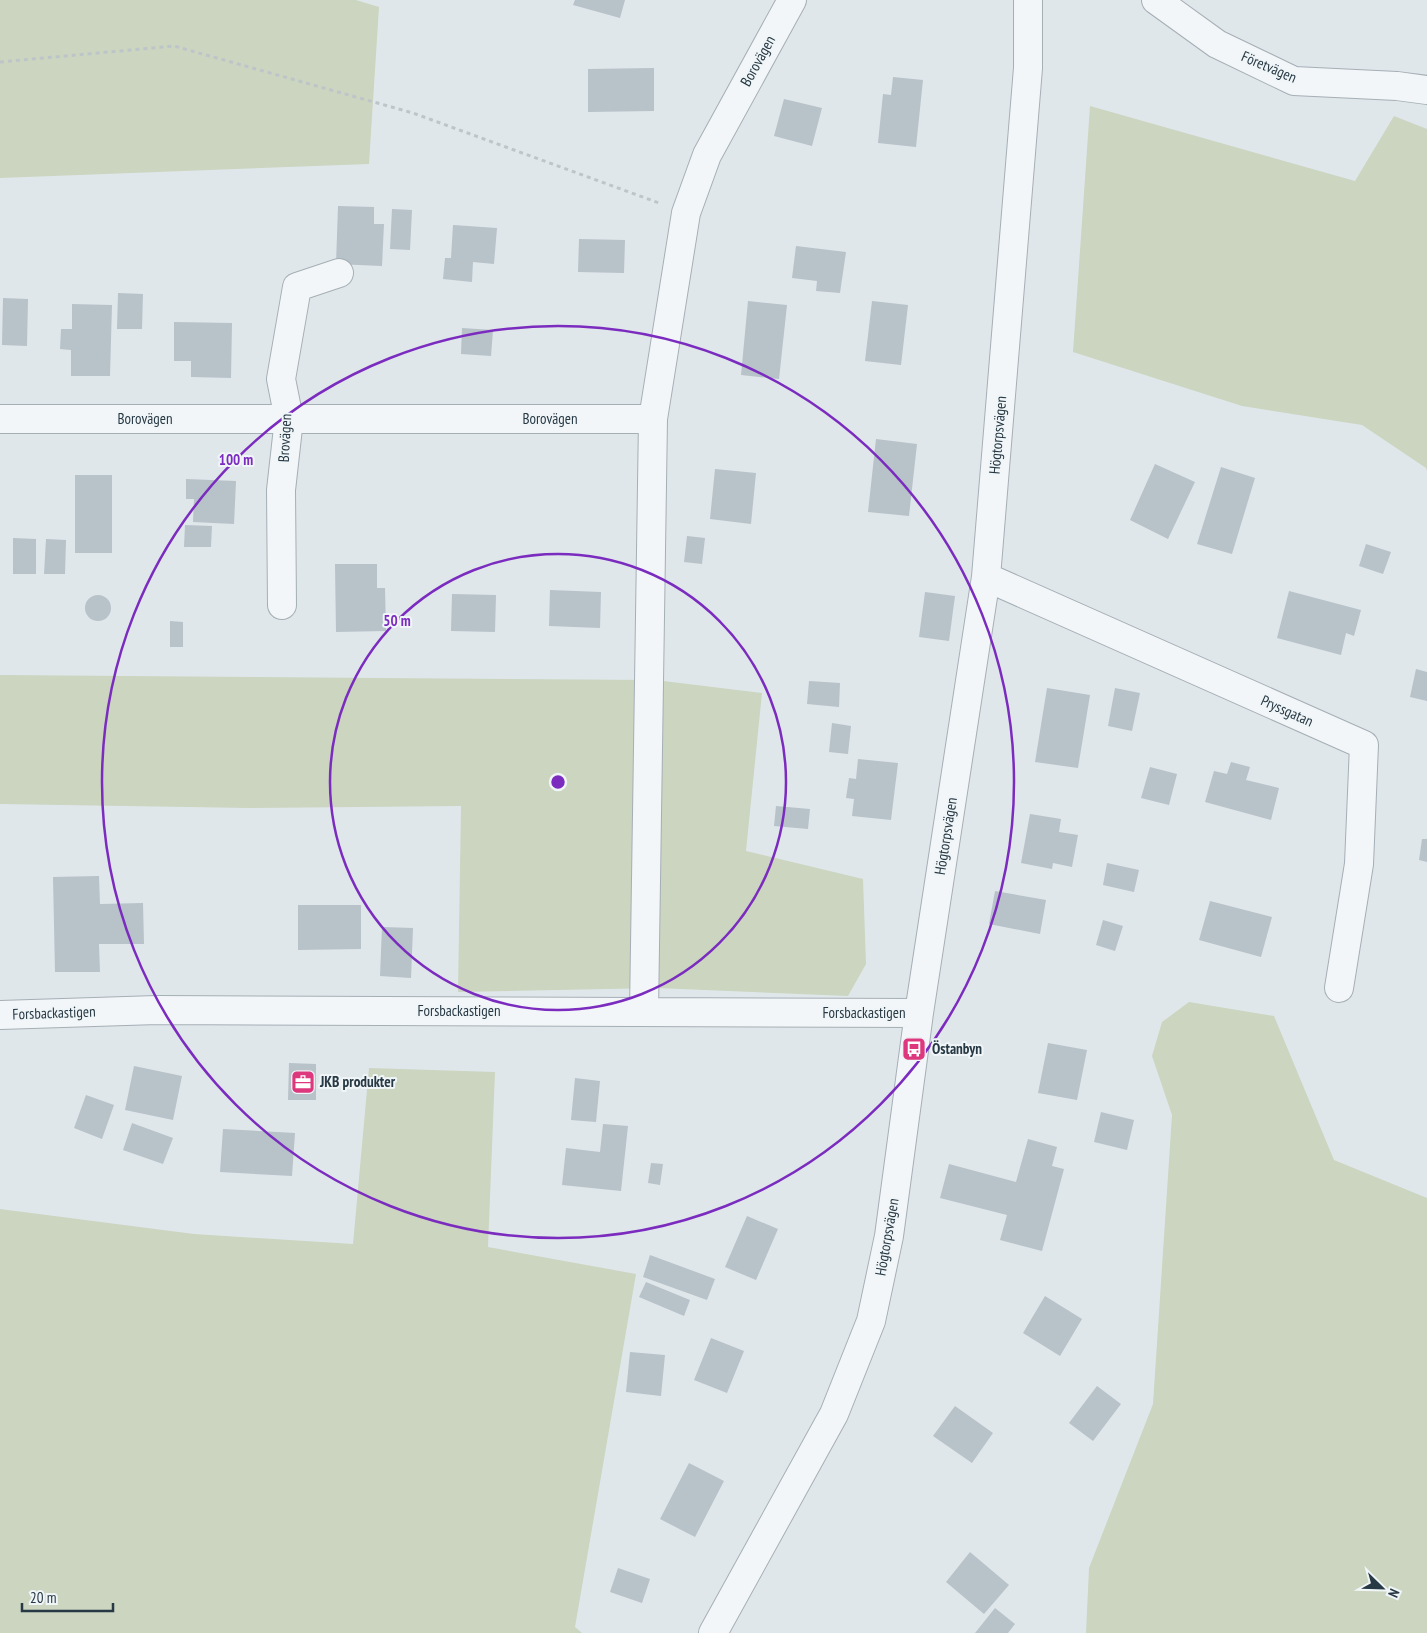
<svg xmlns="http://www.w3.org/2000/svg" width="1427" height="1633" viewBox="0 0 1427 1633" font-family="'PT Sans Narrow',sans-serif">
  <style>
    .green { fill: #cbd5c0 }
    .building { fill: #b7c2c9 }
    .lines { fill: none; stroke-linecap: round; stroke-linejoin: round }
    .minor-casing { stroke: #a5afb6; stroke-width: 30 }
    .path { stroke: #bec5c9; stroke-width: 3; stroke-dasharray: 4 4; stroke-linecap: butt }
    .minor { stroke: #f3f6f8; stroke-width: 28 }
    .ring { fill: none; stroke: #7b2cbf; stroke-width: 2.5 }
    .labels { text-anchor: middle; stroke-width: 4; stroke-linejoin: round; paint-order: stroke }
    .street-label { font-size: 15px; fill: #273944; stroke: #f0f5f8 }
    .poi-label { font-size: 15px; font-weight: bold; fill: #273944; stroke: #f0f5f8; text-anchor: start }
    .centre { fill: #7b2cbf; stroke: #f0f5f8; stroke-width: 2.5 }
    .ring-label { font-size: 15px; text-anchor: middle; font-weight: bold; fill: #7b2cbf; stroke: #f0f5f8; stroke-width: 4; stroke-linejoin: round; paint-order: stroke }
  </style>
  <rect width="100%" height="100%" fill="#e0e7eb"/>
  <!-- green -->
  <path class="green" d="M0 0H356L379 7 369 164 0 178Z
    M1090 106 1355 181 1394 116 1427 129V471L1426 468 1362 425 1242 406 1073 352Z
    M0 675 655 680 762 693 746 851 863 879 866 964 848 996 657 988 458 992 461 806 249 808 0 804Z
    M1189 1002 1274 1016 1334 1160 1427 1198V1633H1086L1089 1568 1153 1404 1172 1115 1152 1056 1162 1022Z
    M369 1068 495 1072 488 1247 636 1274 575 1627 582 1633H0V1209L194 1234 353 1244Z"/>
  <!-- building -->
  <path class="building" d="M575 0H625L620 18 573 5Z
    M654 68V111L588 112V69Z
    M893 77 923 80 916 147 878 143 883 94 891 95Z
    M784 99 822 108 812 146 774 136Z
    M338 206 374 207V224H384L382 266 336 264Z
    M392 209 412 210 410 250 390 249Z
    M453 225 497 228 494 264 473 262 472 282 443 279 445 258H451Z
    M579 239 625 240 624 273 578 272Z
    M796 246 846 252 840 293 816 291 817 281 792 278Z
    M118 293 143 294 142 329H117Z
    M3 298 28 299 27 346 2 345Z
    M748 301 787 305 779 379 741 375Z
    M872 301 908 305 901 365 865 361Z
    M72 304 112 305 110 376H71V350L60 349 61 329H72Z
    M174 322 232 323 231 378 191 377V361H174Z
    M462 328 493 330 491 356 461 354Z
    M876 439 917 444 909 516 868 512Z
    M1155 464 1195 482 1168 539 1130 520Z
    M1221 467 1255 478 1232 554 1197 544Z
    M715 469 756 473 751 524 710 519Z
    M75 475H112V553H75Z
    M186 479 236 481 234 524 193 522 194 499H186Z
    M185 525 212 526 211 547H184Z
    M687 536 705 538 702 564 684 562Z
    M13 538 36 539V574H13Z
    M46 539 66 540 65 574H44Z
    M1366 544 1391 552 1383 574 1359 566Z
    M335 564H377V588H385L386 631 336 632Z
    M550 590 601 592 600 628 549 626Z
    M1289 591 1361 610 1354 636 1346 633 1341 655 1277 638Z
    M925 592 955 596 949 641 919 637Z
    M452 594 496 595 495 632 451 631Z
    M85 608a13 13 0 1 1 26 0a13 13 0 1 1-26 0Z
    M170 621 183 622V647H170Z
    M1416 669 1427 672V701L1410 697Z
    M809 681 840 683 839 707 807 704Z
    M1047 688 1090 695 1078 768 1035 762Z
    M1115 688 1140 693 1132 731 1108 726Z
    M832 723 851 726 848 754 829 752Z
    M858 759 898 763 891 820 852 816 854 799 846 798 849 778 856 779Z
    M1231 762 1250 767 1246 780 1279 788 1271 820 1205 802 1214 771 1227 774Z
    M1150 767 1177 774 1169 805 1141 798Z
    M776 806 810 809 808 829 774 826Z
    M1030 814 1061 819 1059 832 1078 835 1072 867 1053 863 1052 869 1021 863Z
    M1422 839H1427V862L1419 860Z
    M1107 863 1139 870 1134 892 1103 885Z
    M99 876 100 904 143 903 144 944H99L100 972H55L53 877Z
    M995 891 1046 900 1040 934 989 924Z
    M1210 901 1272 917 1261 957 1199 940Z
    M298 905H361V949L298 950Z
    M1103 920 1123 926 1115 951 1096 945Z
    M382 927 413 928 411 978 380 976Z
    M1048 1043 1087 1050 1077 1100 1038 1093Z
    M289 1063 316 1064V1100H288Z
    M134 1066 182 1076 173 1120 125 1110Z
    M575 1078 600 1081 596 1122 571 1120Z
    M86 1095 114 1105 102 1139 74 1128Z
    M1101 1112 1134 1120 1127 1150 1094 1142Z
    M132 1123 173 1138 163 1164 123 1150Z
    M603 1124 628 1126 621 1191 562 1185 566 1148 600 1152Z
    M223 1129 295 1133 292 1176 220 1172Z
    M1028 1139 1057 1147 1052 1166 1064 1169 1042 1251 1000 1240 1007 1215 940 1198 949 1164 1016 1182Z
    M651 1163 663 1164 660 1185 648 1183Z
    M747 1216 778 1229 756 1280 725 1267Z
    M650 1255 715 1279 707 1300 643 1277Z
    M646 1282 690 1300 684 1316 639 1297Z
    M1045 1296 1082 1319 1060 1356 1023 1333Z
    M711 1338 744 1351 727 1393 694 1380Z
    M630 1352 665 1355 661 1396 626 1392Z
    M1097 1386 1121 1404 1093 1441 1069 1423Z
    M955 1406 993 1433 972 1463 933 1436Z
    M689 1463 724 1481 695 1537 660 1519Z
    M970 1552 1009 1585 984 1614 946 1582Z
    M618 1568 650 1579 642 1603 610 1592Z
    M995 1608 1015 1624 1008 1633H975Z"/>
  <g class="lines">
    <!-- minor casing -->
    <g class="minor-casing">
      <path id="minor" d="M1156 0 1217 44 1294 81 1397 86 1427 90
        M0 419H653L686 213 707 155 792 0
        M986 577 1364 745 1359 864 1339 988
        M282 605 281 490 289 419 281 379 297 287 339 273
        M644 1012 653 419
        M0 1015 157 1010 919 1013
        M713 1633 834 1414 871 1321 889 1236 919 1013 986 577 1028 68V0"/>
    </g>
    <!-- path -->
    <path class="path" d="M0 62 174 46 413 113 659 203"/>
    <!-- minor -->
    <use href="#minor" class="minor"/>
  </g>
  <!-- distance rings -->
  <g class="ring">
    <circle cx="558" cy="782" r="228"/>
    <circle cx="558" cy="782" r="456"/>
  </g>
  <!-- icons -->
  <defs>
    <g id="bus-square" transform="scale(1.25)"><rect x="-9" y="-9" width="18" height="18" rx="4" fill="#dd377d" stroke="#f0f5f8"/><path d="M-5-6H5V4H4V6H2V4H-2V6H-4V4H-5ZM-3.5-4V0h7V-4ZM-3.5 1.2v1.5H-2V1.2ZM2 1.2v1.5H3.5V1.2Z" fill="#fff"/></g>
    <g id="office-square" transform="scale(1.25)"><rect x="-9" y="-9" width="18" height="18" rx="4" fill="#dd377d" stroke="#f0f5f8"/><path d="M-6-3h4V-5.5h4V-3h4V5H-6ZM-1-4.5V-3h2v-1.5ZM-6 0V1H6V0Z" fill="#fff"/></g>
  </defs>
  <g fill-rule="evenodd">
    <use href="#bus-square" x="914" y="1049"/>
    <use href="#office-square" x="303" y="1082"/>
  </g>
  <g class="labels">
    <!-- street labels -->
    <g class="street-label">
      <text transform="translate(758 61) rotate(-61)" y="5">Borovägen</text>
      <text transform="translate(1269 67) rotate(23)" y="5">Företvägen</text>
      <text x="145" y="424">Borovägen</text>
      <text x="550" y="424">Borovägen</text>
      <text transform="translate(998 435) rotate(-85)" y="5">Högtorpsvägen</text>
      <text transform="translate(285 438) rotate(-87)" y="5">Brovägen</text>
      <text transform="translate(1287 711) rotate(24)" y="5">Pryssgatan</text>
      <text transform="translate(946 836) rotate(-81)" y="5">Högtorpsvägen</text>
      <text x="459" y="1016">Forsbackastigen</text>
      <text transform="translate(54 1013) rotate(-2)" y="5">Forsbackastigen</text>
      <text x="864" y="1018">Forsbackastigen</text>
      <text transform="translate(887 1237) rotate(-80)" y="5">Högtorpsvägen</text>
    </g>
    <!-- poi labels -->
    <g class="poi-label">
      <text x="932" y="1054">Östanbyn</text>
      <text x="320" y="1087">JKB produkter</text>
    </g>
  </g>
  <circle cx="558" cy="782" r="8" class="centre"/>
  <g class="ring-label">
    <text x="236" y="465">100 m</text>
    <text x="397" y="626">50 m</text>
  </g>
  <!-- north arrow -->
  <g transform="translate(1382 1588) rotate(113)" stroke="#f0f5f8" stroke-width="4" paint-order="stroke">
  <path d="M0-4L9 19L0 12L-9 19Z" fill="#273944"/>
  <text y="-8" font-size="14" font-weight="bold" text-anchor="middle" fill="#273944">N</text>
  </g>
  <!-- scale -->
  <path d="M22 1603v8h91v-8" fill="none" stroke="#273944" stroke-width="2.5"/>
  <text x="30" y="1603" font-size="15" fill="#273944" stroke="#f0f5f8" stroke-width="4" paint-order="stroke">20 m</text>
</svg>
